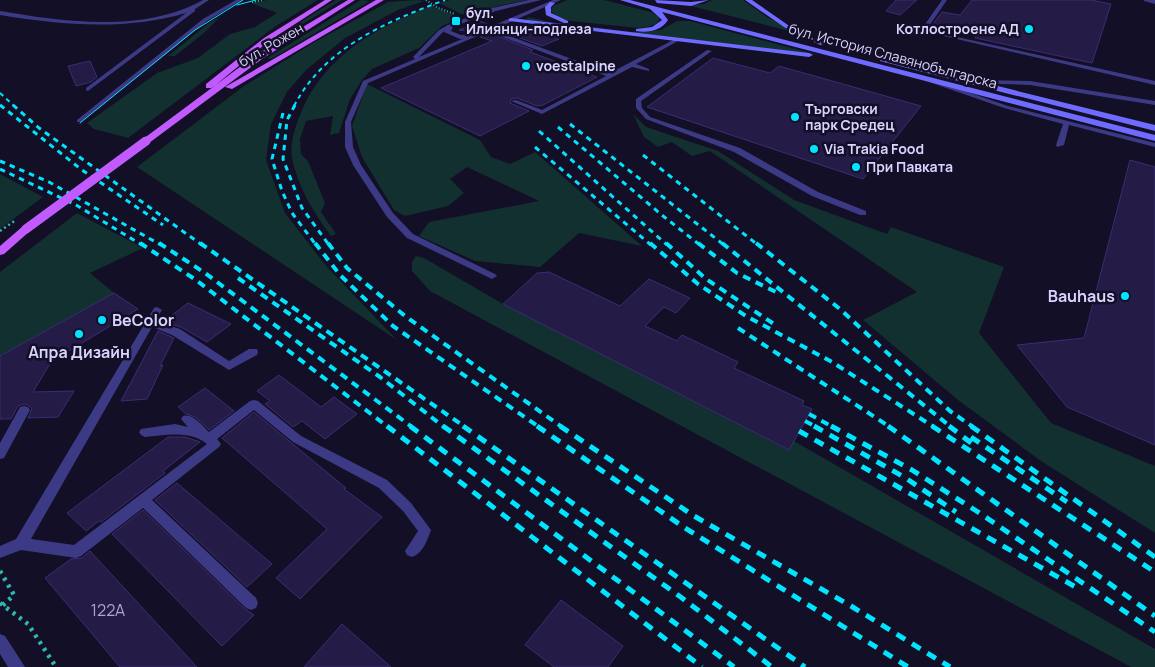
<svg xmlns="http://www.w3.org/2000/svg" width="1155" height="667" viewBox="0 0 1155 667" font-family="Manrope,sans-serif">
  <style>
    .green { fill: #12302f }
    .building { fill: #241b47; stroke: #3b2d73 }
    .lines { fill: none; stroke-linecap: round; stroke-linejoin: round }
    .path-far1 { stroke: #2fb8b0; stroke-width: 2; stroke-dasharray: 1 2; stroke-linecap: butt }
    .path { stroke: #2fb8b0; stroke-width: 4.5; stroke-dasharray: 3 5; stroke-linecap: butt }
    .service { fill: #3d3a85; fill-rule: evenodd }
    .tertiary { fill: #3d3a85; fill-rule: evenodd }
    .secondary { fill: #6f6bff; fill-rule: evenodd }
    .primary { fill: #c25bff; fill-rule: evenodd }
    .tram { stroke: #00e5ff; stroke-width: 1 }
    .rail-far3 { stroke: #00e5ff; stroke-width: 2; stroke-dasharray: 4.5 4; stroke-linecap: butt }
    .rail-far2 { stroke: #00e5ff; stroke-width: 3; stroke-dasharray: 5.5 5; stroke-linecap: butt }
    .rail-far1 { stroke: #00e5ff; stroke-width: 4; stroke-dasharray: 8 6; stroke-linecap: butt }
    .rail { stroke: #00e5ff; stroke-width: 5; stroke-dasharray: 10 8; stroke-linecap: butt }
    .path-bridge { stroke: #2fb8b0; stroke-width: 2.5; stroke-dasharray: 2 3; stroke-linecap: butt }
    .primary-bridge { stroke: #c25bff; stroke-width: 9 }
    .poi-dot { fill: #00e5ff; stroke: #130f26; stroke-width: 2 }
    .labels { text-anchor: middle; stroke-width: 5; stroke-linejoin: round; paint-order: stroke }
    .far-poi-label { font-size: 14px; font-weight: bold; fill: #d9d4ff; stroke: #130f26; text-anchor: start }
    .far-street-label { font-size: 14px; fill: #d9d4ff; stroke: #130f26 }
    .poi-label { font-size: 16px; font-weight: bold; fill: #d9d4ff; stroke: #130f26; text-anchor: end }
    .near-number-label { font-size: 16px; fill: #aca6d1 }
  </style>
  <rect width="100%" height="100%" fill="#130f26"/>
  <!-- green -->
  <path class="green" d="M267 0H318L276 26 128 138 94 129 87 123 157 73 198 58 230 34 255 27 277 13 251 3Z
    M336 0H342L253 54 286 31Z
    M361 0 370 1 271 59 267 58Z
    M417 0 424 1 398 10 345 38 306 70 287 92 271 124 266 160 285 213 327 267 397 340 137 167 244 86 313 43 388 2Z
    M450 0H527L497 6 473 14H461L439 3Z
    M567 0H604L651 12 660 18C656 27 646 27 638 28L561 20 551 11 553 6Z
    M712 0H743L767 17 797 33 687 5 704 4Z
    M431 6 461 18 442 26 419 48 372 69 362 80 350 99 339 133 330 135 333 116 306 121 300 139 301 154 308 161 325 203 321 212 336 234 331 236C314 213 298 188 292 158 289 144 296 124 302 110 326 55 377 27 431 6Z
    M221 16 205 32 175 56H168L209 23Z
    M528 17 551 22 632 32 661 30 677 21H690L818 55 531 21 526 19Z
    M367 84 480 140 491 157 510 164 535 152 642 246 579 233 540 267 475 261 419 236 429 222 539 201 467 167 450 179 464 193 448 206 405 216 394 210 362 157 352 126Z
    M633 114 646 127 718 151 794 200 887 234 891 227 1004 267 979 333 1051 423 1155 466V533L1041 461 958 400 863 320 917 292 710 151 692 156 672 142 658 147 644 137Z
    M0 174 43 197 0 229Z
    M77 213 143 248 90 273 114 293 0 356V272Z
    M416 256 424 258 503 304 788 450 794 441 1155 649V667H1131L430 291 412 271V262Z"/>
  <!-- building -->
  <path class="building" d="M896 0H917L900 15 886 11Z
    M972 0H1091L1111 4 1092 63 975 38 977 34 932 25 942 12 960 15Z
    M479 21 490 25 473 32 459 30Z
    M500 28 516 34 528 28 559 39 542 46 498 30Z
    M490 33 533 50 530 52 597 77 543 105 537 106 517 98 511 99 510 103 529 111 480 136 381 88 492 41 480 37Z
    M713 58 770 73 779 66 921 106 863 179 647 107Z
    M90 61 97 77 91 82 76 86 68 66Z
    M1130 160 1155 167V445L1067 407 1017 345 1084 338Z
    M549 272 620 306 649 279 690 298 676 313 664 307 645 326 677 341 682 335 738 362 734 368 804 401 802 405 812 409 789 450 503 304 537 273Z
    M114 293 138 309 51 362 33 392 74 391 58 417 28 418 32 409 28 405 24 404 18 406 11 419H0V356Z
    M188 303 231 324 207 342 181 327 163 322Z
    M158 331 174 338 160 366 163 365 147 399 121 401Z
    M279 375 321 407 334 397 357 414 325 439 302 421 293 427 265 404 270 401 257 391Z
    M205 388 234 411 209 430 195 417 186 414 178 407Z
    M254 412 346 488 344 489 382 517 300 599 276 578 327 529 222 438Z
    M168 437H185L200 442 163 471 165 473 101 522 99 521 86 531 67 513Z
    M177 483 272 564 247 587 155 500Z
    M143 510 245 609 254 615 222 646 112 534Z
    M90 551 197 667H120L45 578 71 559 82 558Z
    M561 600 623 646 608 667H554L525 645Z
    M342 624 391 667H304Z"/>
  <g class="lines">
    <!-- path-far1 -->
    <path class="path-far1" d="M426 0 438 8 455 14
      M252 2 263 0"/>
    <!-- path -->
    <path class="path" d="M0 571 14 595 2 606
      M0 603 28 624 56 667"/>
    <!-- service -->
    <path class="service" d="M203 0H209L195 9V11L88 91 86 90V88L186 13C125 31 61 25 0 15V11C65 22 143 33 203 0Z
      M236 0H242L207 21 81 122H77V120L203 19Z
      M942 0H947L927 29 930 31 1155 81V85L922 31 921 30Z
      M1144 0H1155V4L1144 1Z
      M448 25 453 26 443 32 419 57 472 35 477 36 368 83 351 122 353 147 361 165 393 213 413 234 495 274 497 276 492 279 407 238 387 217 353 165 345 147V122L363 81 415 59 413 57 414 56 439 30Z
      M492 31H496L610 73 675 39 680 40 636 64 649 69V71L632 67 542 114 511 101 516 100 542 110 606 76 492 33Z
      M707 50 712 51 641 101 642 108 650 117 740 148 818 192 866 211V215H860L812 196 734 152 646 119 636 108V99Z
      M929 80H933L1008 106 1155 143V147L1069 125 1064 145 1057 147 1056 145 1063 124 1004 108 929 82Z
      M976 80 1030 81 1155 101V105L1030 85 974 83V81Z
      M157 307 162 310 155 321 180 329 229 361 249 349H257L258 352 257 355 229 370 172 335 152 327 31 539 74 545 207 444C191 430 164 435 145 437L141 435 139 432 141 429 175 424 188 427 181 419 183 416C193 413 202 426 209 432L250 401 254 400 258 401 301 436 387 480 411 503 431 530C427 541 423 553 412 557L407 555 405 551 418 531 403 511 379 488 293 442 254 410 217 439 221 444 219 447 152 500 256 598 258 603 256 608 251 610 246 608 143 508 81 556 76 558 21 550 0 558V546L16 539 154 308Z
      M24 406 28 407 30 410 4 458 0 459V443L20 407Z
      M0 634 5 636 25 667H8L0 654Z"/>
    <!-- tertiary -->
    <path class="tertiary" d="M529 0H541L496 11 453 27 451 31 461 35 473 34 553 0H561L476 37 460 39 444 32 448 25 492 8Z"/>
    <!-- secondary -->
    <path class="secondary" d="M620 0H630L1155 135V141L662 12 668 20C661 31 648 33 636 31V29L652 27 662 20 650 9Z
      M655 0 691 2 709 0 691 6 657 3Z
      M745 0H752L788 25 826 44 820 45 784 27Z
      M550 2 555 3 551 7V13L568 21V23H564L546 15 545 7Z
      M511 18 809 53 813 55 809 57 509 21V19Z
      M880 57 1155 125V131L880 61Z"/>
    <!-- primary -->
    <path class="primary" d="M325 0H332L269 41 212 88H206V84L264 38Z
      M348 0H355L262 59 149 143H143V139L256 55Z
      M376 0H384L232 89 225 87Z
      M26 226 31 229 30 231 4 254 0 255V246L22 227Z"/>
    <!-- tram -->
    <path class="tram" d="M237 5 256 0
      M80 123 195 30 243 0"/>
    <!-- rail-far3 -->
    <path class="rail-far3" d="M0 93 14 106
      M294 106C325 47 386 22 445 0"/>
    <!-- rail-far2 -->
    <path class="rail-far2" d="M0 105 82 170 163 225
      M13 105 39 128 202 245
      M295 105 287 120 283 159 302 208 329 245
      M283 113 272 159 282 191 292 213 316 245
      M570 124 724 245
      M558 127 663 216 700 245
      M539 131 667 245
      M535 147 651 245
      M643 155 758 245
      M0 161 49 182 161 245
      M0 169 76 205 142 245"/>
    <!-- rail-far1 -->
    <path class="rail-far1" d="M140 243 196 280 388 427
      M159 243 205 273 412 427
      M200 243 465 427
      M315 243 340 275 393 326 539 427
      M328 243 347 268 405 316 562 427
      M650 243 698 284 746 316 832 362 934 427
      M666 243 706 279 774 324
      M698 243 737 273 780 294
      M722 243 951 427
      M756 243 840 309 950 411 973 427
      M238 278 380 377 444 427
      M738 328 890 427
      M809 414 833 427
      M805 421 816 427"/>
    <!-- rail -->
    <path class="rail" d="M387 426 702 667
      M410 426 734 667
      M443 426 682 598 772 667
      M463 426 805 667
      M537 426 685 528 908 667
      M560 426 694 516 851 606 950 667
      M814 426 904 477 956 512
      M831 426 912 470 978 512 1155 632
      M888 426 1155 616
      M932 426 1155 572
      M949 426 975 446
      M971 426 1155 557
      M799 431 1081 590
      M971 437 1067 502"/>
    <!-- path-bridge -->
    <path class="path-bridge" d="M0 231 16 220"/>
    <!-- primary-bridge -->
    <path class="primary-bridge" d="M26 229 146 141"/>
  </g>
  <!-- markers -->
  <g class="poi-dot">
    <rect x="451" y="16" width="10" height="10" rx="2.5"/>
    <circle cx="1029" cy="29" r="5"/>
    <circle cx="526" cy="66" r="5"/>
    <circle cx="795" cy="117" r="5"/>
    <circle cx="814" cy="149" r="5"/>
    <circle cx="856" cy="167" r="5"/>
    <circle cx="1125" cy="296" r="5"/>
    <circle cx="102" cy="320" r="5"/>
    <circle cx="79" cy="334" r="5"/>
  </g>
  <g class="labels">
    <!-- far-poi labels -->
    <g class="far-poi-label">
      <text x="466" y="18">бул.<tspan x="466" dy="16">Илиянци-подлеза</tspan></text>
      <text x="1019" y="34" text-anchor="end">Котлостроене АД</text>
      <text x="536" y="71">voestalpine</text>
      <text x="805" y="114">Търговски<tspan x="805" dy="16">парк Средец</tspan></text>
      <text x="824" y="154">Via Trakia Food</text>
      <text x="866" y="172">При Павката</text>
    </g>
    <!-- far-street labels -->
    <g class="far-street-label">
      <text transform="translate(271 45) rotate(-30)" y="5">бул. Рожен</text>
      <text transform="translate(893 56) rotate(15)" y="5">бул. История Славянобългарска</text>
    </g>
    <!-- poi labels -->
    <g class="poi-label">
      <text x="1115" y="302">Bauhaus</text>
      <text x="112" y="326" text-anchor="start">BeColor</text>
      <text x="79" y="358" text-anchor="middle">Апра Дизайн</text>
    </g>
    <!-- near-number labels -->
    <g class="near-number-label">
      <text x="108" y="616">122А</text>
    </g>
  </g>
</svg>
